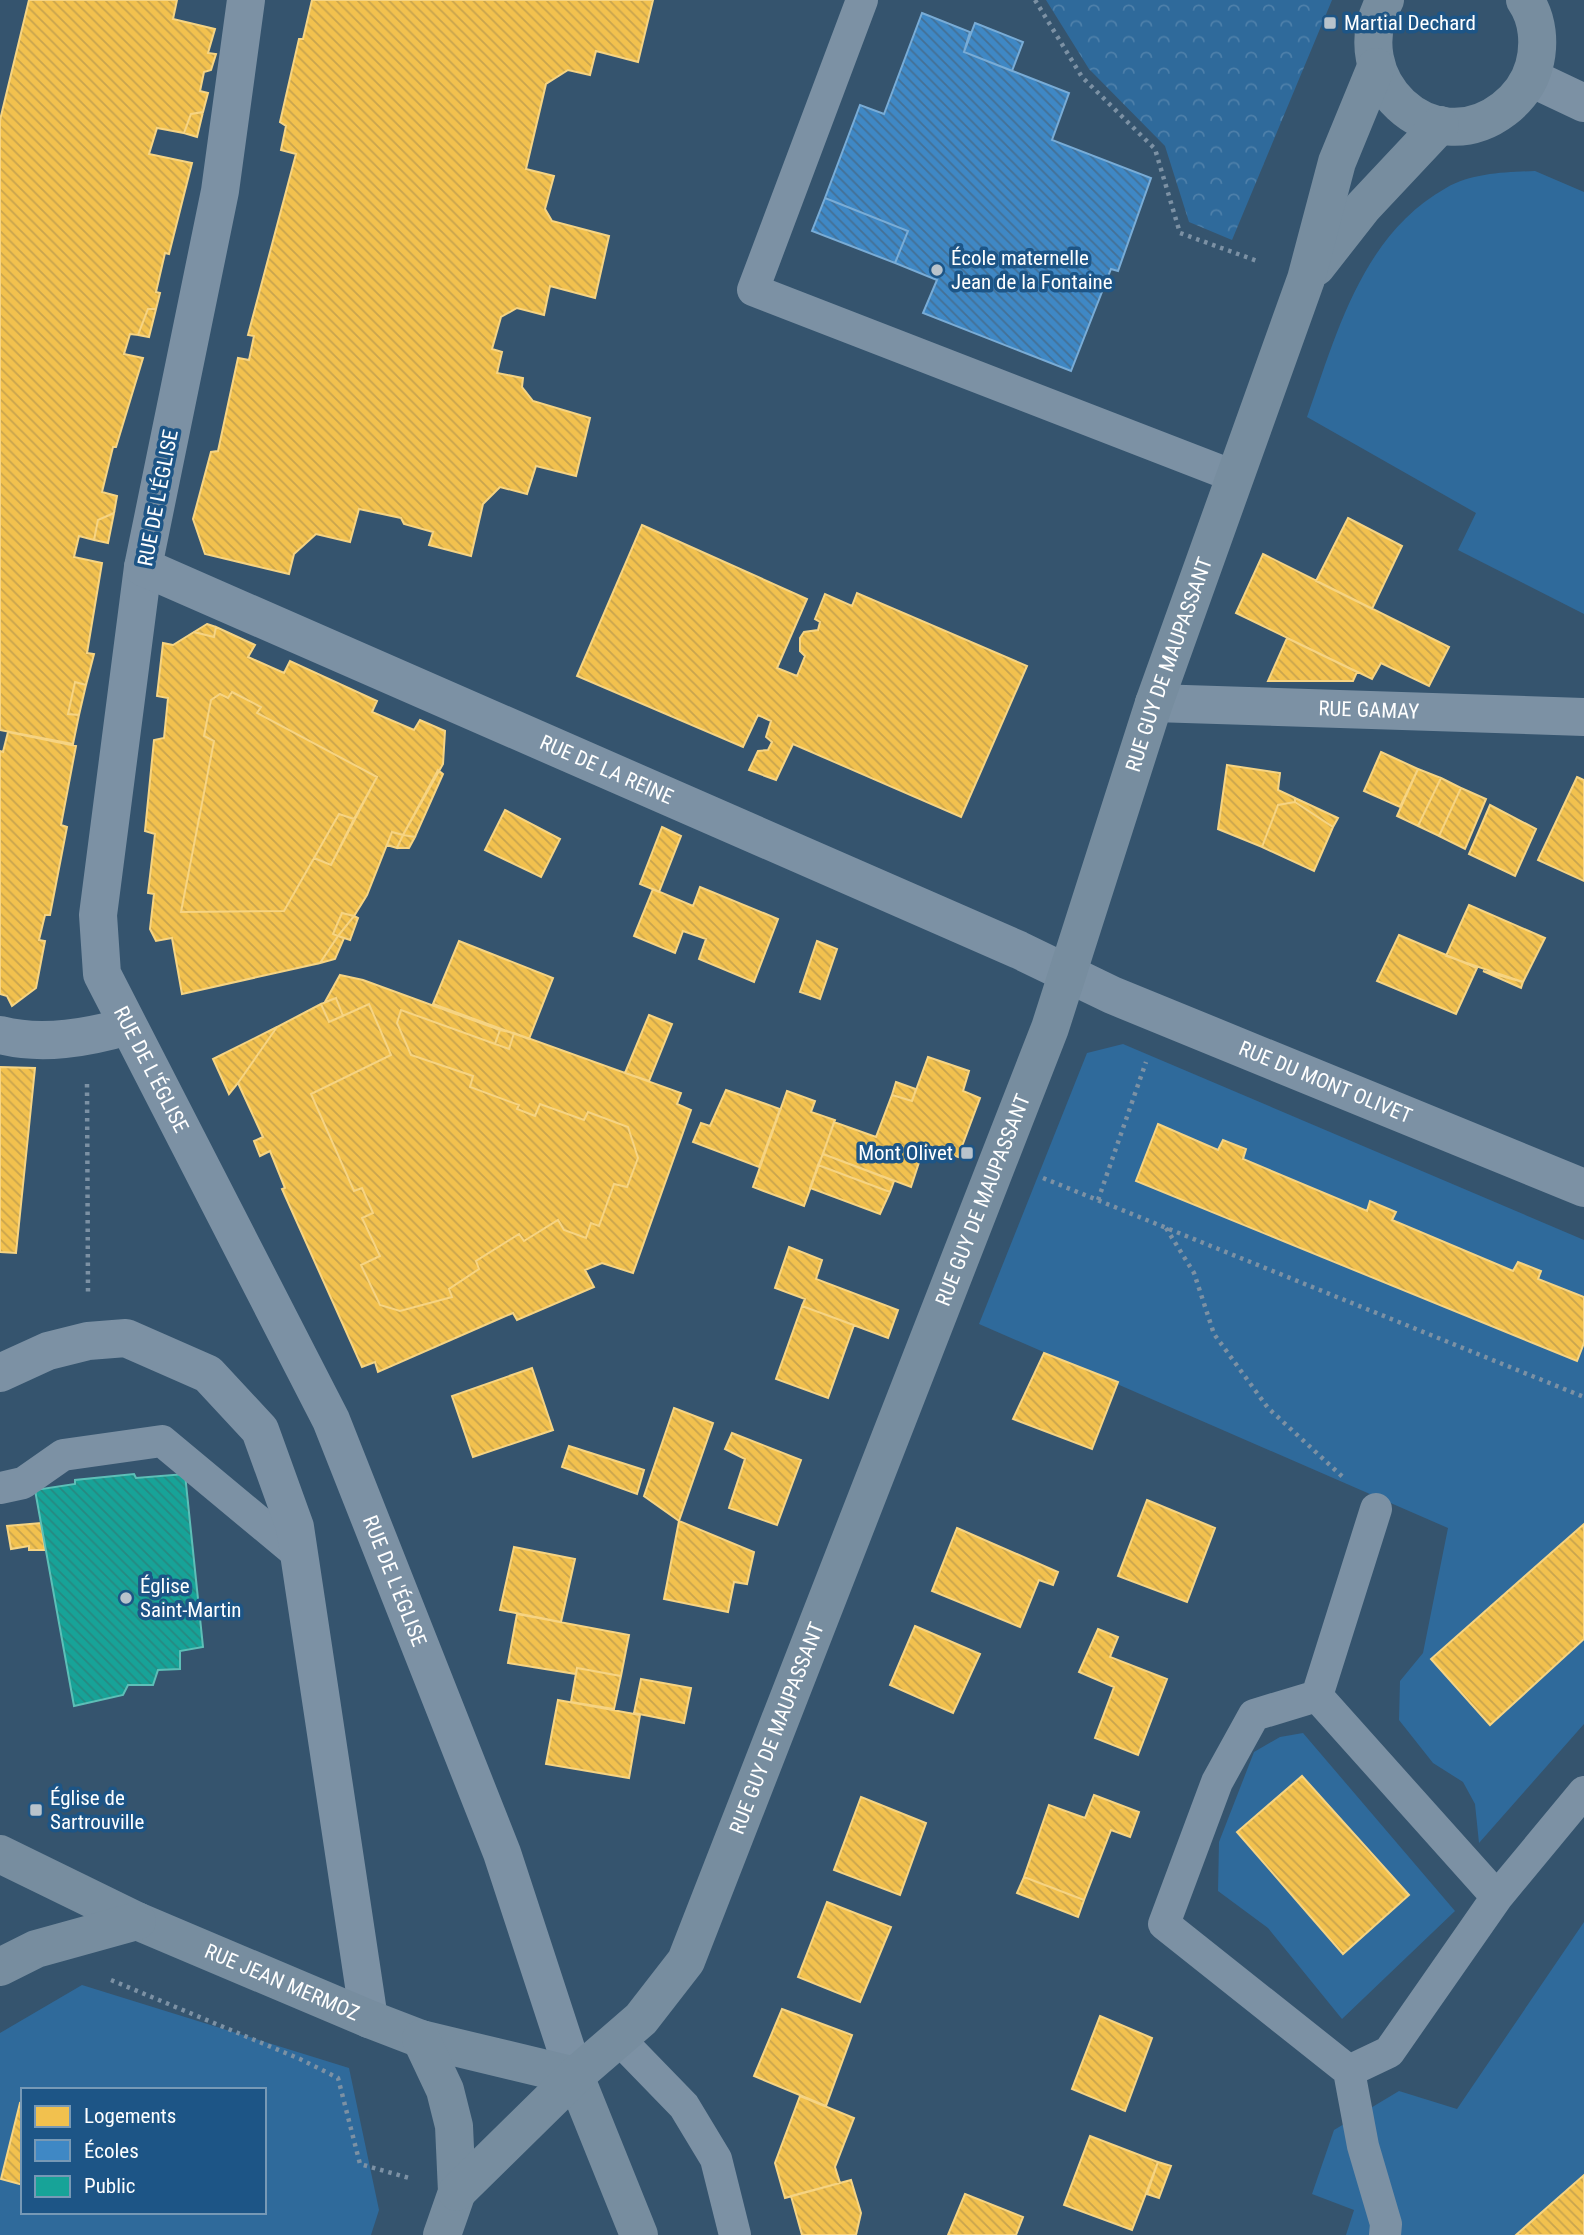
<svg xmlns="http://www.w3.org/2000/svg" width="1584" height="2235" viewBox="0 0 1584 2235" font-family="'Roboto Condensed',sans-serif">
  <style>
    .grass { fill: #2f6a9b; fill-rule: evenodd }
    .forest { fill: url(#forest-crowns) }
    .homes { fill: url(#homes-back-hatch); stroke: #f6d483; stroke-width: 2; fill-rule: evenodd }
    .schools { fill: url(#schools-back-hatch); stroke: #79acd6; stroke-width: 2 }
    .public { fill: url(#public-back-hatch); stroke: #5dbfb7; stroke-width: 2 }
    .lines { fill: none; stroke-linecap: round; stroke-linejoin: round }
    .path { stroke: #7c91a4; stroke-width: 4.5; stroke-dasharray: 3.5 5; stroke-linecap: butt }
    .service { stroke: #7c91a4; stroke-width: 32 }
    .minor { stroke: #7c91a4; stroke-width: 38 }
    .tertiary { stroke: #7c91a4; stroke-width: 38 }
    .secondary { stroke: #778d9f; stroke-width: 38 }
    .poi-dot { fill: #b8c3cc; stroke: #1d5586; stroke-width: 2.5 }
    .labels { text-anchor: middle; stroke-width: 7; stroke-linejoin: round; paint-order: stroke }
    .poi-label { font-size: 21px; fill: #fff; stroke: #1d5586; text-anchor: start }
    .street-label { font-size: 21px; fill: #fff; stroke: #1d5586 }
  </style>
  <defs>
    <pattern id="forest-crowns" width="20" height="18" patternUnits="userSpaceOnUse" patternTransform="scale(1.75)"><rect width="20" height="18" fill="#2f6a9b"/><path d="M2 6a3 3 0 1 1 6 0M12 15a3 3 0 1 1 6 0" fill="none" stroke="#4e80aa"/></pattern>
    <pattern id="homes-back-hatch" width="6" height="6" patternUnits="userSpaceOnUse" patternTransform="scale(1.75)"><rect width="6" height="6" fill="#f2c14e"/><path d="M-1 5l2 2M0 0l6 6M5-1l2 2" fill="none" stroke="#c8a44e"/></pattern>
    <pattern id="schools-back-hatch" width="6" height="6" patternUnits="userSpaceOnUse" patternTransform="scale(1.75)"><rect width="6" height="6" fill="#3f88c5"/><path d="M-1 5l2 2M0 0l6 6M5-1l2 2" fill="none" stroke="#447095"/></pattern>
    <pattern id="public-back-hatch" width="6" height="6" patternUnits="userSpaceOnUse" patternTransform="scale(1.75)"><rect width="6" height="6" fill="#17a398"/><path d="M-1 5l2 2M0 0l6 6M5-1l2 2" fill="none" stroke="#278981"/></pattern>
  </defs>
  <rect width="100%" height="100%" fill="#35546e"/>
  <!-- grass -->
  <path class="grass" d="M1535 171 1584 192V614L1458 550 1476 513 1307 417C1337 333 1362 235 1446 188 1471 173 1507 172 1535 171Z
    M1123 1044 1584 1240V1724L1479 1843 1475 1804 1463 1782 1433 1763 1399 1720 1400 1681 1423 1653 1448 1528 979 1324 1087 1053Z
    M1303 1733 1455 1911 1342 2019 1268 1928 1218 1891 1219 1842 1254 1752 1280 1737Z
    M1584 1922V2235H1346L1354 2210 1312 2194 1334 2130 1399 2091 1457 2109Z
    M82 1985 349 2068 379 2210 371 2235H0V2033ZM23 2090H264V2212H23Z"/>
  <!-- forest -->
  <path class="forest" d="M1046 0H1332L1232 240 1189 222 1165 146 1089 69Z"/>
  <!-- homes -->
  <path class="homes" d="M29 0H177L173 19 215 29 208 53 216 54 211 70 204 72 200 91 208 93 203 112 191 114 184 133 157 128 149 154 192 163 169 254 165 253 156 292 160 293 156 309H148L138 335 130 334 124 354 143 358 116 447H113L102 492 117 496 114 513 98 520 94 540 79 536 74 557 102 563 87 653 94 654 86 685 75 682 68 714 79 715 73 744 0 730V120Z
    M312 0H653L638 62 596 51 590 75 568 70 546 84 526 169 554 176 545 209 552 221 609 236 595 298 550 286 544 315 517 308 501 317 492 349 502 352 497 373 523 378 522 387 533 401 590 418 576 476 536 466 527 494 500 487 483 504 471 556 429 545 433 532 404 524 401 518 359 509 350 542 316 534 294 554 289 574 205 554 193 519 211 452 218 451 238 358 249 360 254 336 248 335 296 154 281 150 286 126 280 122 299 39H303Z
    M203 112 197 137 184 133 191 114Z
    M148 309H156L149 337 138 335Z
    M114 513 108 543 94 540 98 520Z
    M1348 518 1402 546 1372 609 1316 581Z
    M642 525 807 599 777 668 797 676 805 656 800 651V638L804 632 818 630 820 622 815 619 825 594 852 606 857 593 1027 666 961 817 793 744 776 780 749 770 758 751 768 750 772 742 766 737 771 721 758 715 743 747 577 676Z
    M1263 554 1449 647 1429 686 1381 663 1372 679 1236 613Z
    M207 624 216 627 214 637 194 632Z
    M216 627 255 645 248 657 284 673 290 661 377 701 372 712 414 730 420 720 445 731 443 764 403 835 392 832 367 895 354 916 342 913 333 934 338 936 320 963 182 994 172 938 156 941 150 929 154 894 148 893 155 834 145 831 154 740 164 738 168 698 157 696 163 643 173 645 194 632 214 637ZM232 692 261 707 257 713 377 777 331 865 314 858 284 911 181 912 214 741 204 736 211 700 220 694 228 698Z
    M1287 638 1357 672 1353 681H1268Z
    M75 682 86 685 79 715 68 714Z
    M232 692 261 707 257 713 377 777 354 819 339 814 284 911 181 912 214 741 204 736 211 700 220 694 228 698Z
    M8 732 76 746 61 825 67 827 50 915H45L39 940 45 941 36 988 12 1006 7 996 0 994V751L3 752Z
    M1381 752 1418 769 1400 807 1364 791Z
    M1227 765 1280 773 1278 790 1295 798V802L1278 805 1262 847 1218 829Z
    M1418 769 1441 778 1418 826 1397 816Z
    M438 770 443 774 415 837 403 835Z
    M1577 777 1584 780V881L1538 860Z
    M1441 778 1461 788 1439 836 1418 826Z
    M1461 788 1486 799 1465 849 1439 836Z
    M1295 798 1338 818 1333 827 1295 802Z
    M1295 802 1333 827 1314 871 1262 847 1278 805Z
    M1490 805 1536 829 1515 876 1469 854Z
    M505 810 560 839 541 877 485 850Z
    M339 814 354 819 331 865 314 858Z
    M662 827 681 836 659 892 640 884Z
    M392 832 403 835 397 848 387 845Z
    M403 835 415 837 409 848H397Z
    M700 887 778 919 754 982 699 959 706 939 683 931 675 953 634 936 653 889 693 906Z
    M1469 905 1545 938 1523 982 1446 956Z
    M342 913 354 916 338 936 333 934Z
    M354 916 358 918 350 940 338 936Z
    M1399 935 1477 968 1456 1014 1377 981Z
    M338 936 344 938 335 959 320 963Z
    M459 941 553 978 529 1039 433 1004Z
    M817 941 837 949 820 999 800 992Z
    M1483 971 1523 982 1521 988Z
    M340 975 363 980 500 1030 495 1044 401 1010 397 1023 411 1055 473 1076 470 1087 519 1105 517 1109 535 1116 540 1104 584 1120 588 1112 628 1127 638 1158 627 1187 614 1184 599 1226 591 1223 586 1238 564 1230 558 1220 524 1241 519 1234 476 1261 479 1269 449 1289 452 1297 400 1311 380 1305 361 1265 380 1256 362 1218 373 1213 362 1188 354 1191 311 1094 391 1055 369 1004 343 1016 336 998 325 1002Z
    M336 998 343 1016 329 1022 321 1004Z
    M321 1004 329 1022 369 1004 391 1055 311 1094 354 1191 362 1188 373 1213 362 1218 380 1256 361 1265 380 1305 400 1311 452 1297 449 1289 479 1269 476 1261 519 1234 524 1241 558 1220 564 1230 586 1238 591 1223 599 1226 614 1184 627 1187 638 1158 628 1127 588 1112 584 1120 540 1104 535 1116 517 1109 519 1105 470 1087 473 1076 411 1055 397 1023 401 1010 509 1049 514 1033 681 1093 677 1104 691 1110 633 1273 602 1263 585 1270 594 1287 517 1320 513 1313 501 1318 378 1372 375 1362 362 1367 282 1189 285 1188 270 1151 260 1156 254 1141 263 1137 238 1083 277 1027Z
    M649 1015 672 1024 649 1081 625 1073Z
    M277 1027 238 1083 229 1094 213 1059Z
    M500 1030 514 1033 509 1049 495 1044Z
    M928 1057 969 1071 963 1091 980 1098 958 1157 925 1144 911 1187 823 1154 834 1122 876 1137 892 1095 912 1101Z
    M0 1067 35 1068 16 1253 0 1252Z
    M896 1082 916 1089 912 1101 892 1095Z
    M726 1090 780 1109 759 1167 693 1142 701 1123 710 1126Z
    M787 1091 815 1101 811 1112 835 1120 804 1206 753 1187Z
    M1158 1124 1218 1150 1223 1140 1246 1149 1243 1159 1367 1211 1370 1201 1396 1212 1392 1220 1513 1271 1518 1262 1541 1271 1538 1279 1584 1297V1343L1577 1361 1136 1181Z
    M823 1154 894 1181 890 1192 818 1165Z
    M818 1165 890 1192 880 1214 810 1188Z
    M789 1247 822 1260 816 1279 898 1310 888 1338 802 1306 805 1299 775 1288Z
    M802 1306 854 1325 828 1398 776 1379Z
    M1044 1353 1118 1382 1092 1449 1013 1419Z
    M532 1368 553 1430 473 1457 452 1396Z
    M674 1408 713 1423 679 1521 644 1496Z
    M732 1433 801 1460 777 1525 729 1508 745 1459 725 1449Z
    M569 1446 644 1470 637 1494 562 1467Z
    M1147 1500 1215 1528 1187 1602 1118 1576Z
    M679 1521 754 1552 747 1584 734 1582 728 1612 664 1599Z
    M41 1523 45 1550H29V1546L11 1549 7 1526Z
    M1584 1524V1639L1490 1725 1431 1659Z
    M957 1528 1058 1572 1053 1585 1039 1580 1020 1627 932 1591Z
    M514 1547 575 1559 561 1622 500 1610Z
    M517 1614 629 1635 621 1676 577 1668 576 1674 508 1663Z
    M915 1626 980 1654 953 1713 890 1685Z
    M1098 1629 1118 1637 1110 1657 1167 1679 1138 1755 1095 1738 1114 1687 1079 1672Z
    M577 1668 621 1676 614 1709 571 1702Z
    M641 1679 691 1688 684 1723 634 1713Z
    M558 1700 640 1715 629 1778 546 1764Z
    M1302 1776 1409 1895 1343 1954 1237 1832Z
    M1094 1795 1139 1812 1130 1837 1111 1830 1084 1900 1024 1877 1049 1805 1085 1818Z
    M861 1797 926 1823 900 1895 834 1870Z
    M1024 1877 1084 1900 1078 1917 1017 1893Z
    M827 1902 891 1927 860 2002 798 1977Z
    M782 2009 852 2035 826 2106 754 2076Z
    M1100 2016 1152 2038 1125 2111 1072 2089Z
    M800 2096 854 2118 835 2167 840 2183 785 2198 775 2163Z
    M20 2103 23 2104V2185L1 2179Z
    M1090 2136 1158 2162 1132 2230 1064 2205Z
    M1158 2162 1171 2166 1159 2198 1147 2194Z
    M1584 2175V2235H1516Z
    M851 2180 861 2213 856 2235H802L791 2196Z
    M965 2194 1023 2217 1016 2235H948Z"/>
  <!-- schools -->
  <path class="schools" d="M922 13 970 32 964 52 1069 93 1052 140 1151 178 1118 271 1111 269 1071 371 923 313 937 280 895 263 908 231 825 198 860 105 884 114Z
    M975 23 1023 42 1012 71 964 52Z
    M825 198 908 231 895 263 812 231Z"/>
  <!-- public -->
  <path class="public" d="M134 1474 136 1478 185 1474 203 1647 180 1651V1669L158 1670 153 1685H128L123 1695 74 1706 35 1490 75 1484V1480Z"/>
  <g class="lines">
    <!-- path -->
    <path class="path" d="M1035 0 1082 77 1155 149 1180 233 1260 262
      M87 1084 88 1293
      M1043 1178 1584 1397
      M1098 1200 1146 1062
      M1166 1228 1194 1273 1214 1334 1268 1408 1345 1479
      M111 1980 300 2059 338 2078 360 2164 409 2178"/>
    <!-- service -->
    <path class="service" d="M862 0 753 290 1236 477
      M0 1488 23 1483 63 1455 162 1441 299 1555
      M1317 1696 1376 1509
      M1497 1897 1317 1696 1254 1715 1217 1782 1164 1924 1349 2071 1389 2052 1497 1897 1584 1792
      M619 2039 684 2106 716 2159 735 2235
      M1349 2071 1363 2146 1386 2224 1385 2235"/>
    <!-- minor -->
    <g class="minor">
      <path id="s1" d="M246 0 220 191 143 567 98 915 102 974 331 1420 502 1853 575 2076"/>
      <path id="s2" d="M143 567 1019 950 1112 995 1584 1188"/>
      <path id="s3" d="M1154 703 1584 717"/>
      <path d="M0 1035C42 1046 87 1038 128 1026"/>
      <path d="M0 1373 48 1351 88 1341 126 1338 208 1374 260 1430 295 1527 369 2019"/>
    </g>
    <!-- tertiary -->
    <path class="tertiary" d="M1531 78 1584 103"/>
    <!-- secondary -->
    <g class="secondary">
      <path d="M1385 0C1341 78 1431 165 1504 109 1518 98 1529 84 1534 66 1540 44 1538 19 1525 0"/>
      <path d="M1316 267 1363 207 1440 125"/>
      <path id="s4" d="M0 1854 137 1921 369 2019 421 2039 575 2076"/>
      <path d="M0 1967 36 1949 137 1921"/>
      <path d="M421 2039 445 2090 454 2126 457 2192 442 2235"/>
      <path d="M575 2076 639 2235"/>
      <path id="s5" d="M457 2192 575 2076 641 2019 686 1961 1050 1028 1154 703 1306 279 1337 162 1376 67"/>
    </g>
  </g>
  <!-- markers -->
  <g class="poi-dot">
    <rect x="1323" y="16" width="14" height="14" rx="3.5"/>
    <circle cx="937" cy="270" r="7"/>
    <rect x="960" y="1146" width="14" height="14" rx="3.5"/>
    <circle cx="126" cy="1598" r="7"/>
    <rect x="29" y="1803" width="14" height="14" rx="3.5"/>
  </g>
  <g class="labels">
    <!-- poi labels -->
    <g class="poi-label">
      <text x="1344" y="30">Martial Dechard</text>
      <text x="951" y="265">École maternelle<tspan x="951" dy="24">Jean de la Fontaine</tspan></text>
      <text x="953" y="1160" text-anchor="end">Mont Olivet</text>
      <text x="140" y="1593">Église<tspan x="140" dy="24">Saint-Martin</tspan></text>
      <text x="50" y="1805">Église de<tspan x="50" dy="24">Sartrouville</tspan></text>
    </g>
    <!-- street labels -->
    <g class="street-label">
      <text transform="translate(158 498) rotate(-79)" y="7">RUE DE L'ÉGLISE</text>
      <text dy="7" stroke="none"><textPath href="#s5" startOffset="1710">RUE GUY DE MAUPASSANT</textPath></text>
      <text dy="7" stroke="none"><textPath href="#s3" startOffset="215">RUE GAMAY</textPath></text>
      <text dy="7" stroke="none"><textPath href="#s2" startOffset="506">RUE DE LA REINE</textPath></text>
      <text dy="7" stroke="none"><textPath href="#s1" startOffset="1094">RUE DE L'ÉGLISE</textPath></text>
      <text dy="7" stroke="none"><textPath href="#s2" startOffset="1290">RUE DU MONT OLIVET</textPath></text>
      <text dy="7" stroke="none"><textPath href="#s5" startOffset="1143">RUE GUY DE MAUPASSANT</textPath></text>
      <text dy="7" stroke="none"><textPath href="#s1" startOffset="1661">RUE DE L'ÉGLISE</textPath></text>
      <text dy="7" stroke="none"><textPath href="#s5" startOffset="576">RUE GUY DE MAUPASSANT</textPath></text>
      <text dy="7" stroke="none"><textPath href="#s4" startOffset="310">RUE JEAN MERMOZ</textPath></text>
    </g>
  </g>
  <!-- legend -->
  <rect x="21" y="2088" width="245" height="126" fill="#1d5586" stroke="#7799b6" stroke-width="2"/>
  <rect x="35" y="2106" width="35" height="21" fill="#f2c14e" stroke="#7799b6" stroke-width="2"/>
  <text x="84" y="2123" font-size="21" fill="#ffffff">Logements</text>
  <rect x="35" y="2140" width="35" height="21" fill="#3f88c5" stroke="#7799b6" stroke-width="2"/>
  <text x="84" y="2158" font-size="21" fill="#ffffff">Écoles</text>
  <rect x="35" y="2176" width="35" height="21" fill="#17a398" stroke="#7799b6" stroke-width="2"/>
  <text x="84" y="2193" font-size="21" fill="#ffffff">Public</text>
</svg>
